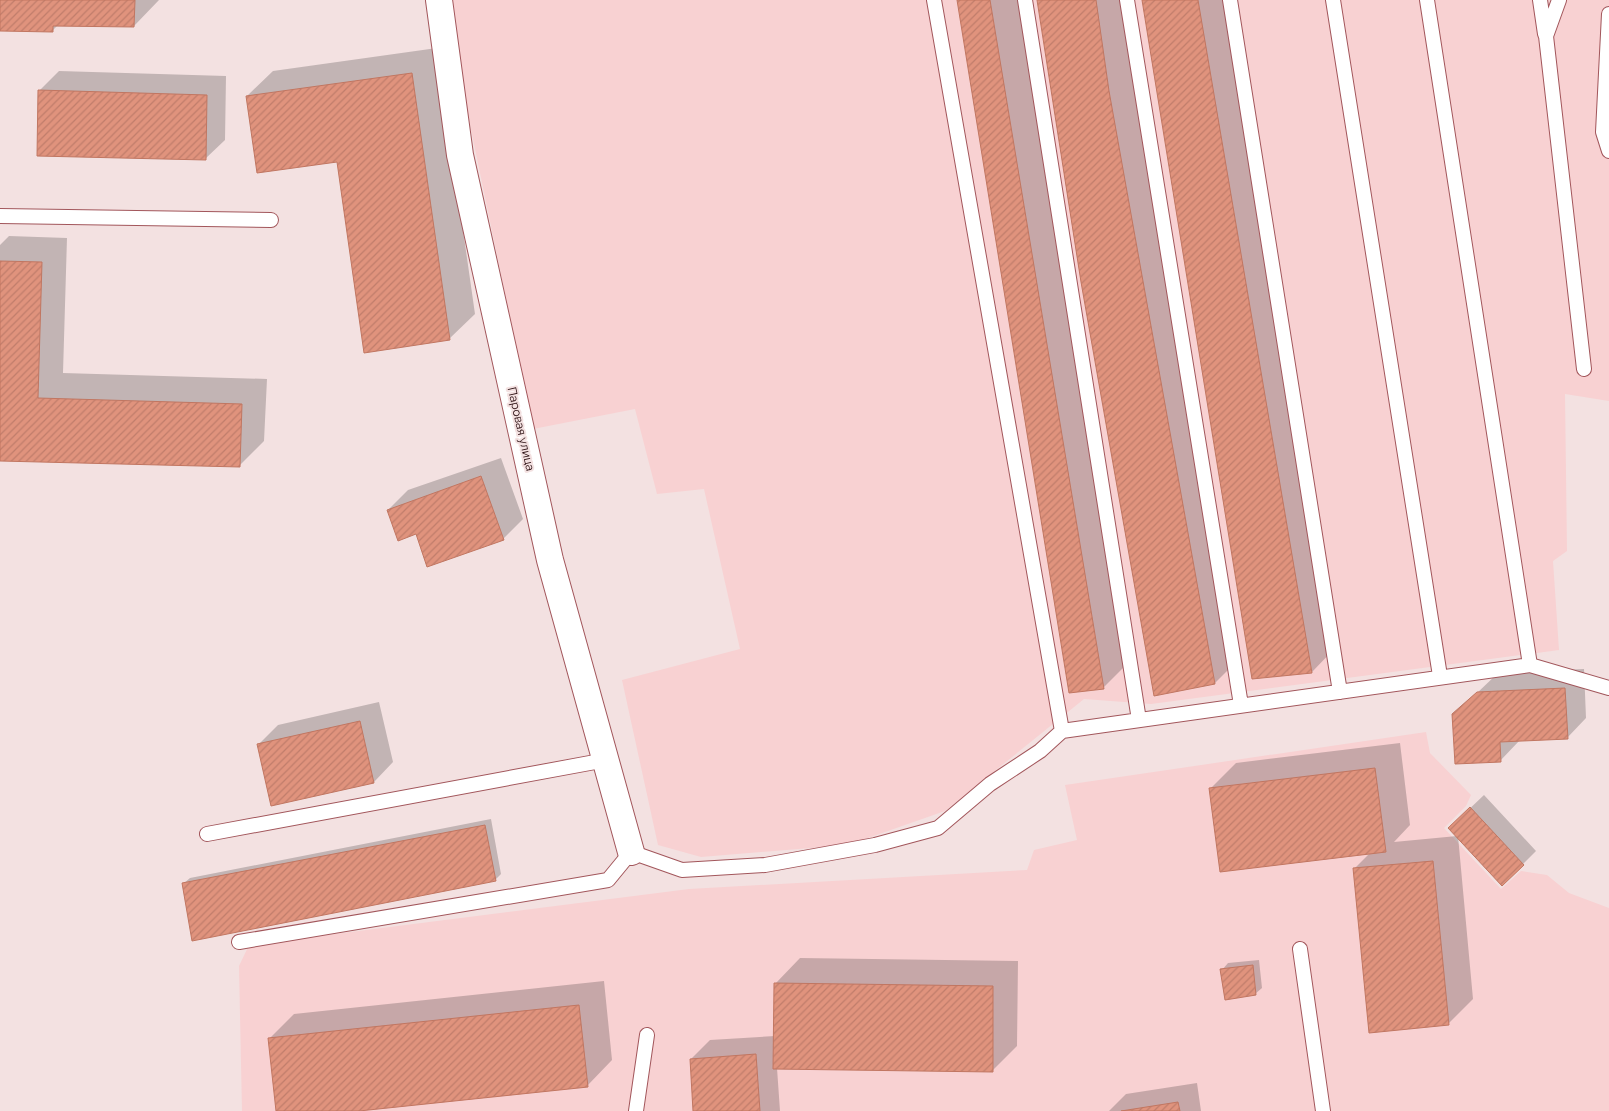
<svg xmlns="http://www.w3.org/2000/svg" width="1609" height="1111" viewBox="0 0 1609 1111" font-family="Raleway,sans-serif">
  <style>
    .built { fill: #f8d1d2 }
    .shadow { fill: #0003 }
    .building { fill: url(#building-hatch); stroke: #c17661 }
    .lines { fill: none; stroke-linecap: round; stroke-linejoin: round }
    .service-casing { stroke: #a2565b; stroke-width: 16 }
    .minor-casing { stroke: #a2565b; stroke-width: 28 }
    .service { stroke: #fff; stroke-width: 14 }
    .minor { stroke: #fff; stroke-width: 26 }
    .labels { text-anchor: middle; stroke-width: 4; stroke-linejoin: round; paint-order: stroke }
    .street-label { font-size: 12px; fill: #200407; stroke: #f3e1e1 }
  </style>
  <defs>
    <pattern id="building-hatch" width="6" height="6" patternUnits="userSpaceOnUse" patternTransform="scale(1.25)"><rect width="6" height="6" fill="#e0937d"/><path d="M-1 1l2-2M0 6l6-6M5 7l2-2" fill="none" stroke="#c07d6b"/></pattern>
  </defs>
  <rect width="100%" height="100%" fill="#f3e1e1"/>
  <!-- built -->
  <path class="built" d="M450 0H1609V401L1565 394 1567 551 1553 561 1559 650 1151 704 1084 699 945 811 848 845 701 857 658 845 622 680 740 649 704 489 657 494 635 409 533 429 469 120Z
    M1426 732 1430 753 1471 795 1466 806 1444 828 1501 889 1521 871 1547 875 1569 893 1609 908V1111H242L239 966 249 945 689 889 1027 870 1034 850 1077 840 1065 785Z"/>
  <!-- shadow -->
  <path class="shadow" d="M0 0H159L134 26 58 25 53 30H0Z
    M958 0H1019L1129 662 1104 687 1070 692Z
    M1038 0H1124L1240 658 1215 683Z
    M1144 0H1227L1337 646 1312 672Z
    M437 48 475 314 449 339 338 161 247 96 273 71Z
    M59 71 226 76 225 140 205 159 39 91Z
    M9 236 67 238 63 373 267 379 264 441 239 466 0 459V245Z
    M501 458 523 519 503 539 416 533 388 510 408 490Z
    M1584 669 1586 718 1567 738 1520 740 1500 761 1454 715 1498 673Z
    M379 702 393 762 374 782 272 805 258 745 278 725Z
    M1400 743 1410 825 1394 842 1457 836 1463 815 1484 795 1536 851 1523 864 1458 836 1473 999 1448 1024 1355 868 1371 852 1211 788 1236 763Z
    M491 819 501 874 495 880 183 884 190 878Z
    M800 958 1018 961 1017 1046 992 1071 777 1068 780 1111H694L691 1059 710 1040 775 1036V984Z
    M1259 960 1262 988 1255 994 1222 970 1228 963Z
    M604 981 612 1060 587 1086 348 1111H277L269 1039 294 1014Z
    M1197 1083 1201 1111H1109L1126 1094Z"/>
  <!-- building -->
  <path class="building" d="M0 0H135L134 27 53 26V32L0 31Z
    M957 0H990L1104 689 1069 693Z
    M1037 0H1096L1109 91 1215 684 1154 696 1081 282Z
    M1142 0H1198L1312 673 1252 679Z
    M412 73 450 340 364 353 337 162 257 173 246 96Z
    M38 90 207 95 206 160 37 156Z
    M0 261 42 262 38 398 242 404 240 467 0 461Z
    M481 476 504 540 427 567 416 534 398 541 387 510Z
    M1565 688 1568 739 1500 742 1501 762 1455 764 1452 714 1477 692Z
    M360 721 374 783 271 806 257 744Z
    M1375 768 1386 852 1220 872 1209 788Z
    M1470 807 1524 865 1502 886 1448 828Z
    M485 825 496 881 192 941 182 883Z
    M1433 861 1449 1025 1369 1033 1353 868Z
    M1253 965 1256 995 1225 1000 1220 969Z
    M774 983 993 986V1072L773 1069Z
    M579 1005 588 1087 359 1111H276L268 1038Z
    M756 1054 760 1111H693L690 1059Z
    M1178 1102 1180 1111H1121Z"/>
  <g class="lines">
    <!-- service casing -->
    <g class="service-casing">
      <path id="service" d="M934 0 1062 731
        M1025 0 1139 720
        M1127 0 1241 705
        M1230 0 1340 692
        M1333 0 1440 676
        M1427 0 1530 665
        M1540 0 1545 34
        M1559 0 1546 36 1584 369
        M1609 14 1603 132 1609 151
        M0 216 271 220
        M207 834 606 760
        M239 942 608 880 631 852 682 870 765 865 875 845 938 828 990 784 1040 751 1062 731 1530 665 1609 688
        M1300 949 1323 1111
        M636 1111 647 1035"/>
    </g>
    <!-- minor casing -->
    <g class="minor-casing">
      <path id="minor" d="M439 0 460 155 550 560 631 852"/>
    </g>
    <!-- service -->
    <use href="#service" class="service"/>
    <!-- minor -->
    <use href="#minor" class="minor"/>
  </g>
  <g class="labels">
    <!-- street labels -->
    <g class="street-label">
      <text transform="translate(521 429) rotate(77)" y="4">Паровая улица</text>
    </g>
  </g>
</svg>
